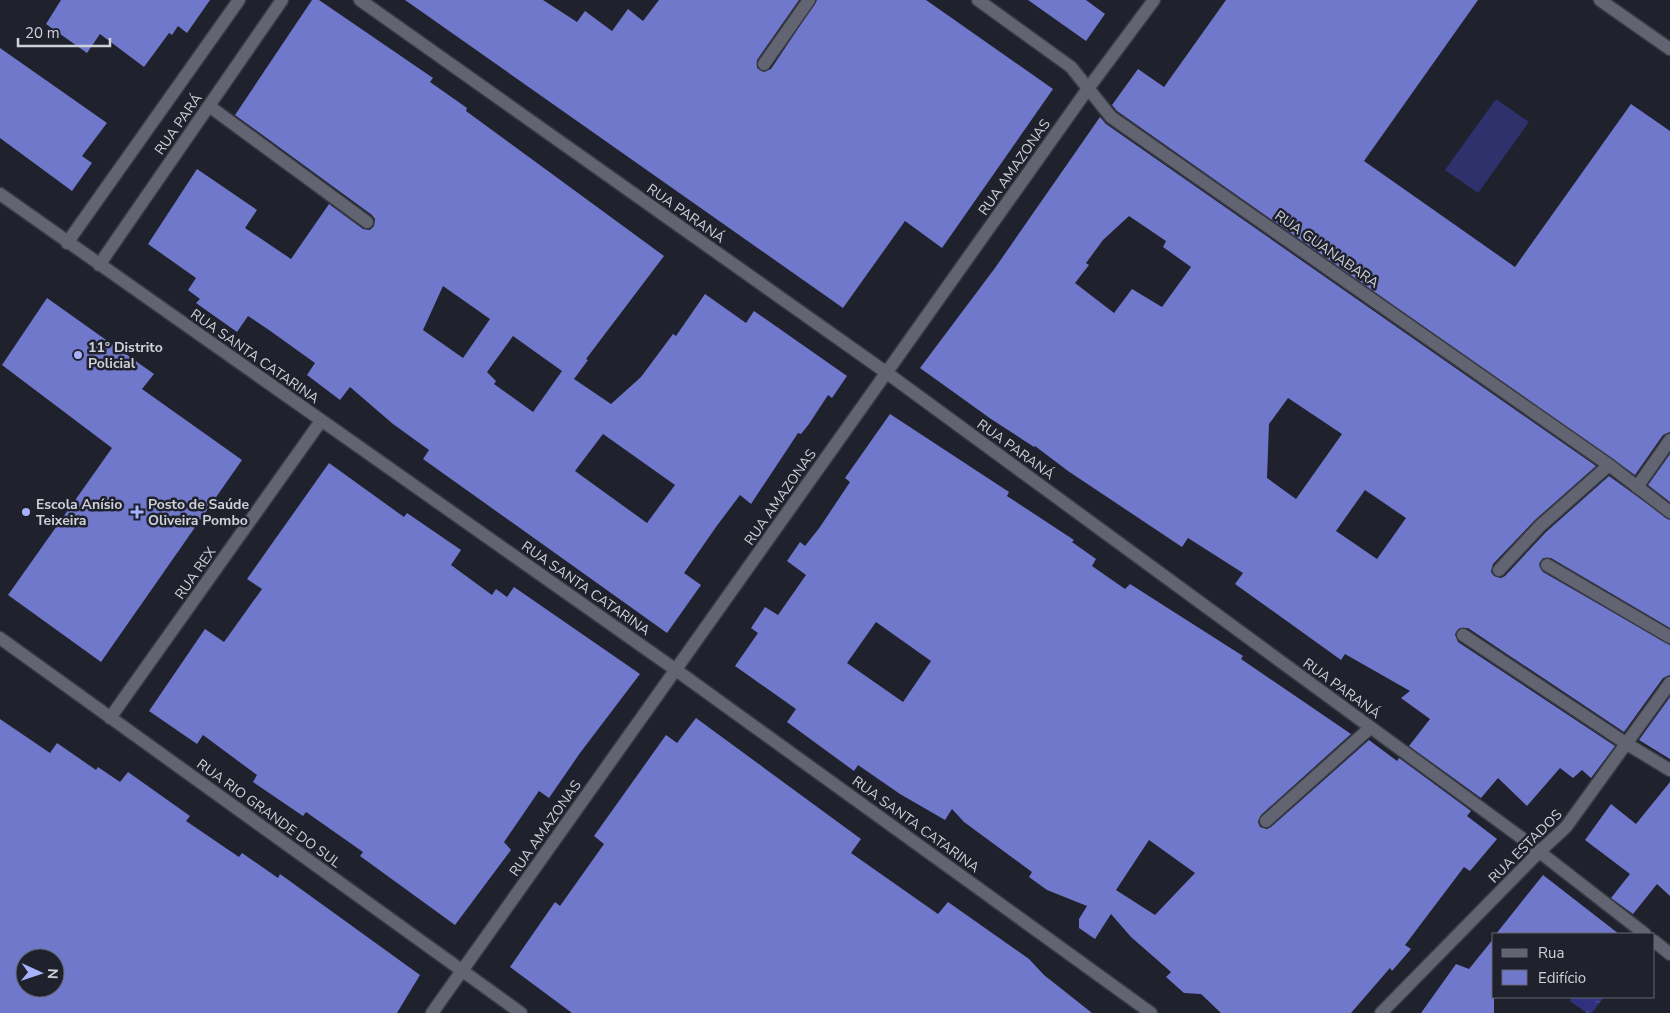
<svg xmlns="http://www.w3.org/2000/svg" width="1670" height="1013" viewBox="0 0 1670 1013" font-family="'Nunito Sans',sans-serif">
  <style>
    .grass { fill: #2e316c }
    .water { fill: url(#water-ripples) }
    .building { fill: #7078cc; fill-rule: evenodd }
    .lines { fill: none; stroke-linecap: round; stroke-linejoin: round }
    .lane-casing { stroke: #393b43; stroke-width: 15 }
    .street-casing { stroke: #393b43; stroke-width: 15 }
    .secondary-casing { stroke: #393b43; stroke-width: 15 }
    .lane { stroke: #626471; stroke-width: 12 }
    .street { stroke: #626471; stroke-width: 12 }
    .secondary { stroke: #626471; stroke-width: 12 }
    .poi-dot { fill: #a7b1fc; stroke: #1f212c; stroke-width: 2 }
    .labels { text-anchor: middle; stroke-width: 5; stroke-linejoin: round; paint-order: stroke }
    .street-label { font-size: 14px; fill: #cfd1d8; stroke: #1f212c }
    .poi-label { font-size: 14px; font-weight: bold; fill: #cfd1d8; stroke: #1f212c; text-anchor: start }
  </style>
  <defs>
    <pattern id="water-ripples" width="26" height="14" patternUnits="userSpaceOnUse" patternTransform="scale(1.25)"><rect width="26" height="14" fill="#30317e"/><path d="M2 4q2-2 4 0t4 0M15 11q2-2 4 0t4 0" fill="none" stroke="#4d4e90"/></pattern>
  </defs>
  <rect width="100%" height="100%" fill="#1f212c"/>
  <!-- grass -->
  <path class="grass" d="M1496 99 1529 122 1478 193 1445 170Z"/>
  <!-- water -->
  <path class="water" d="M1572 997H1604L1592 1013H1587L1570 1001Z"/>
  <!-- building -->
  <path class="building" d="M61 0H210L187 33 178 26 172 35 169 33 144 67 100 34 87 53 46 24Z
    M312 0H319L433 78 430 82 467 108 466 111 664 256 586 359 588 360 574 379 611 404 641 377 673 334 676 336 705 294 746 323 754 311 847 376 832 398 828 395 809 424 801 434 798 433 751 504 740 495 716 527 684 573 701 585 667 633 423 459 429 450 393 424 350 387 340 400 307 375 315 363 269 330 248 316 237 332 196 303 200 299 188 290 196 278 148 244 197 169 257 210 245 228 291 259 329 204 363 229 370 230 374 226 375 219 372 215 235 115ZM443 286 490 319 463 358 423 330ZM513 336 562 371 533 412 494 384 496 381 487 372ZM603 434 675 485 647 523 575 471Z
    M405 0H543L577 22 585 11 612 31 628 9 643 21 659 0H799L757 60V68L764 72 771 69 817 0H926L1053 89 942 248 905 221 843 308Z
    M1028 0H1086L1105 14 1086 41Z
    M1226 0H1478L1364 161 1515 267 1631 104 1670 131V432L1663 435 1635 475 1117 111 1112 105 1138 69 1164 87Z
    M0 48 107 123 82 156 92 163 72 191 0 138Z
    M1100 117 1106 124 1596 466 1535 520 1493 564 1491 572 1494 576 1501 578 1505 576 1546 532 1609 476 1670 520V628L1551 558H1543L1539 564 1543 572 1670 645V675L1663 678 1624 732 1468 628H1460L1455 634 1458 642 1615 746 1591 778 1582 770 1573 778 1560 768 1527 806 1498 778 1481 798 1409 746 1430 719 1401 698 1410 691 1345 654 1341 660 1235 584 1243 573 1188 538 1182 547 1068 471 1035 446 1034 447 991 419 920 368 995 268ZM1129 216 1166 241 1163 247 1191 267 1162 307 1132 289 1114 313 1075 283 1089 265 1086 263 1103 240ZM1288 398 1342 434 1296 499 1267 478 1269 424ZM1365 490 1406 518 1377 559 1336 531Z
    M47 298 154 374 142 389 242 460 101 662 8 595 112 448 2 365Z
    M890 414 1009 492 1007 496 1074 540 1072 542 1096 559 1092 566 1125 589 1130 584 1243 656 1241 659 1351 734 1261 815 1258 822 1260 827 1267 829 1271 827 1369 740 1397 761 1399 758 1471 811 1467 816 1497 839 1470 871 1464 867 1405 945 1411 949 1392 971 1390 968 1351 1013H1221L1201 994 1184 993 1166 977 1171 972 1131 937 1111 914 1095 939 1079 928V919L1087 906 1047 890 1029 877 1032 872 964 822 952 809 945 820 900 794 858 765 854 771 787 722 796 709 735 666 758 633 751 628 765 607 778 615 806 575 787 561 800 542 805 546 820 527 850 482 845 478ZM876 622 931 661 903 702 847 663ZM1149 840 1195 873 1155 915 1116 890Z
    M1670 454V502L1648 485Z
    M329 463 404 517 407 513 461 550 451 565 492 595 496 589 507 597 514 587 640 674 580 753 549 798 539 791 504 842 511 850 455 925 360 856 363 852 306 812 303 816 253 782 257 775 203 735 197 744 149 711 205 629 224 642 262 589 247 579Z
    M1670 697V759L1639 740Z
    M696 718 861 839 851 853 938 914 948 902 1029 959 1044 975 1092 1013H572L510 967 555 902 560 906 604 844 594 836 666 735 677 743Z
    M0 719 50 753 57 743 96 770 98 767 120 782 128 772 190 816 186 821 239 857 242 853 278 878 280 874 420 975 397 1013H0ZM25 958H55V988H25Z
    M1670 782V896L1657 884 1633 914 1611 898 1630 874 1585 840 1611 804 1636 824Z
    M1543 875 1619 934H1496Z
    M1494 938V1013H1421L1456 964 1469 969Z"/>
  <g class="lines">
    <!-- lane casing -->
    <g class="lane-casing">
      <path id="lane" d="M764 64 809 0
        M209 106 367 222
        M1637 487 1670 440
        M1547 565 1670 637
        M1499 570 1540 526 1609 465
        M1463 635 1627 744
        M1266 821 1370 728"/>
    </g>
    <!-- street casing -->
    <g class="street-casing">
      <path id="street" d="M360 0 887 373 1519 836 1645 934
        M978 0 1071 67 1111 117 1609 465 1670 512
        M1600 0 1670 49
        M0 194 676 670 1151 1013
        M67 243 239 0
        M99 265 282 0
        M110 718 321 421
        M1627 744 1670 770
        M1654 941 1670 954
        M432 1013 1087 90 1154 0
        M1381 1013 1539 852 1566 827 1670 683"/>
    </g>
    <!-- secondary casing -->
    <g class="secondary-casing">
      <path id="secondary" d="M0 638 521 1013"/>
    </g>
    <!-- lane -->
    <use href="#lane" class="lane"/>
    <!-- street -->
    <use href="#street" class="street"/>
    <!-- secondary -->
    <use href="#secondary" class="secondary"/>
  </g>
  <!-- markers -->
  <g class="poi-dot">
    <circle cx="78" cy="355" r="5"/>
    <circle cx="26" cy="512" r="5"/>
    <path d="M134.5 504.5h5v5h5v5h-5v5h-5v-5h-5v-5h5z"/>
  </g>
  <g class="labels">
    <!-- street labels -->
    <g class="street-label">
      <text transform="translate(178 124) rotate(-55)" y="5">RUA PARÁ</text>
      <text transform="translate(1014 167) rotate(-55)" y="5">RUA AMAZONAS</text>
      <text transform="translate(686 213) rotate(35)" y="5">RUA PARANÁ</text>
      <text transform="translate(1327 249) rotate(35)" y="5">RUA GUANABARA</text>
      <text transform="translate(255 356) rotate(35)" y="5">RUA SANTA CATARINA</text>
      <text transform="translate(1016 449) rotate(36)" y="5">RUA PARANÁ</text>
      <text transform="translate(780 497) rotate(-55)" y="5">RUA AMAZONAS</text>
      <text transform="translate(195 573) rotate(-55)" y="5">RUA REX</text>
      <text transform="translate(586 588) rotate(35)" y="5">RUA SANTA CATARINA</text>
      <text transform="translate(1342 688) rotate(36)" y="5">RUA PARANÁ</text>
      <text transform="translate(269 813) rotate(36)" y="5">RUA RIO GRANDE DO SUL</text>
      <text transform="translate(916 824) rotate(36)" y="5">RUA SANTA CATARINA</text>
      <text transform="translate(545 828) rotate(-55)" y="5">RUA AMAZONAS</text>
      <text transform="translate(1525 846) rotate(-45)" y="5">RUA ESTADOS</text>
    </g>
    <!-- poi labels -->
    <g class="poi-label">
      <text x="88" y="352">11° Distrito<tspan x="88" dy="16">Policial</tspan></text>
      <text x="36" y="509">Escola Anísio<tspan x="36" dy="16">Teixeira</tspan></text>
      <text x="148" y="509">Posto de Saúde<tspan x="148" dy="16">Oliveira Pombo</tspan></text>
    </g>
  </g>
  <!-- legend -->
  <rect x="1492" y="933" width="162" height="65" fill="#1f212c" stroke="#656771"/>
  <rect x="1502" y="949" width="25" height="8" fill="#626471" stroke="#656771"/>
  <text x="1538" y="958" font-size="15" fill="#cfd1d8">Rua</text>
  <rect x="1502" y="970" width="25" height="15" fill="#7078cc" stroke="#656771"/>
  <text x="1538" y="983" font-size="15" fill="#cfd1d8">Edifício</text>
  <!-- north arrow -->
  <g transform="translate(40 973) rotate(93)"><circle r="24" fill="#1f212c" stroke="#656771"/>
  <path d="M0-4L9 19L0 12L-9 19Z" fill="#a7b1fc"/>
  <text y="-8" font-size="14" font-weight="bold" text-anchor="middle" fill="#cfd1d8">N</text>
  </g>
  <!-- scale -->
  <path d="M18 38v8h92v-8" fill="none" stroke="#cfd1d8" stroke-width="2.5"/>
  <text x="25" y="38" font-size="15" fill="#cfd1d8" stroke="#1f212c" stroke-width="4" paint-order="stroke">20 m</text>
</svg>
